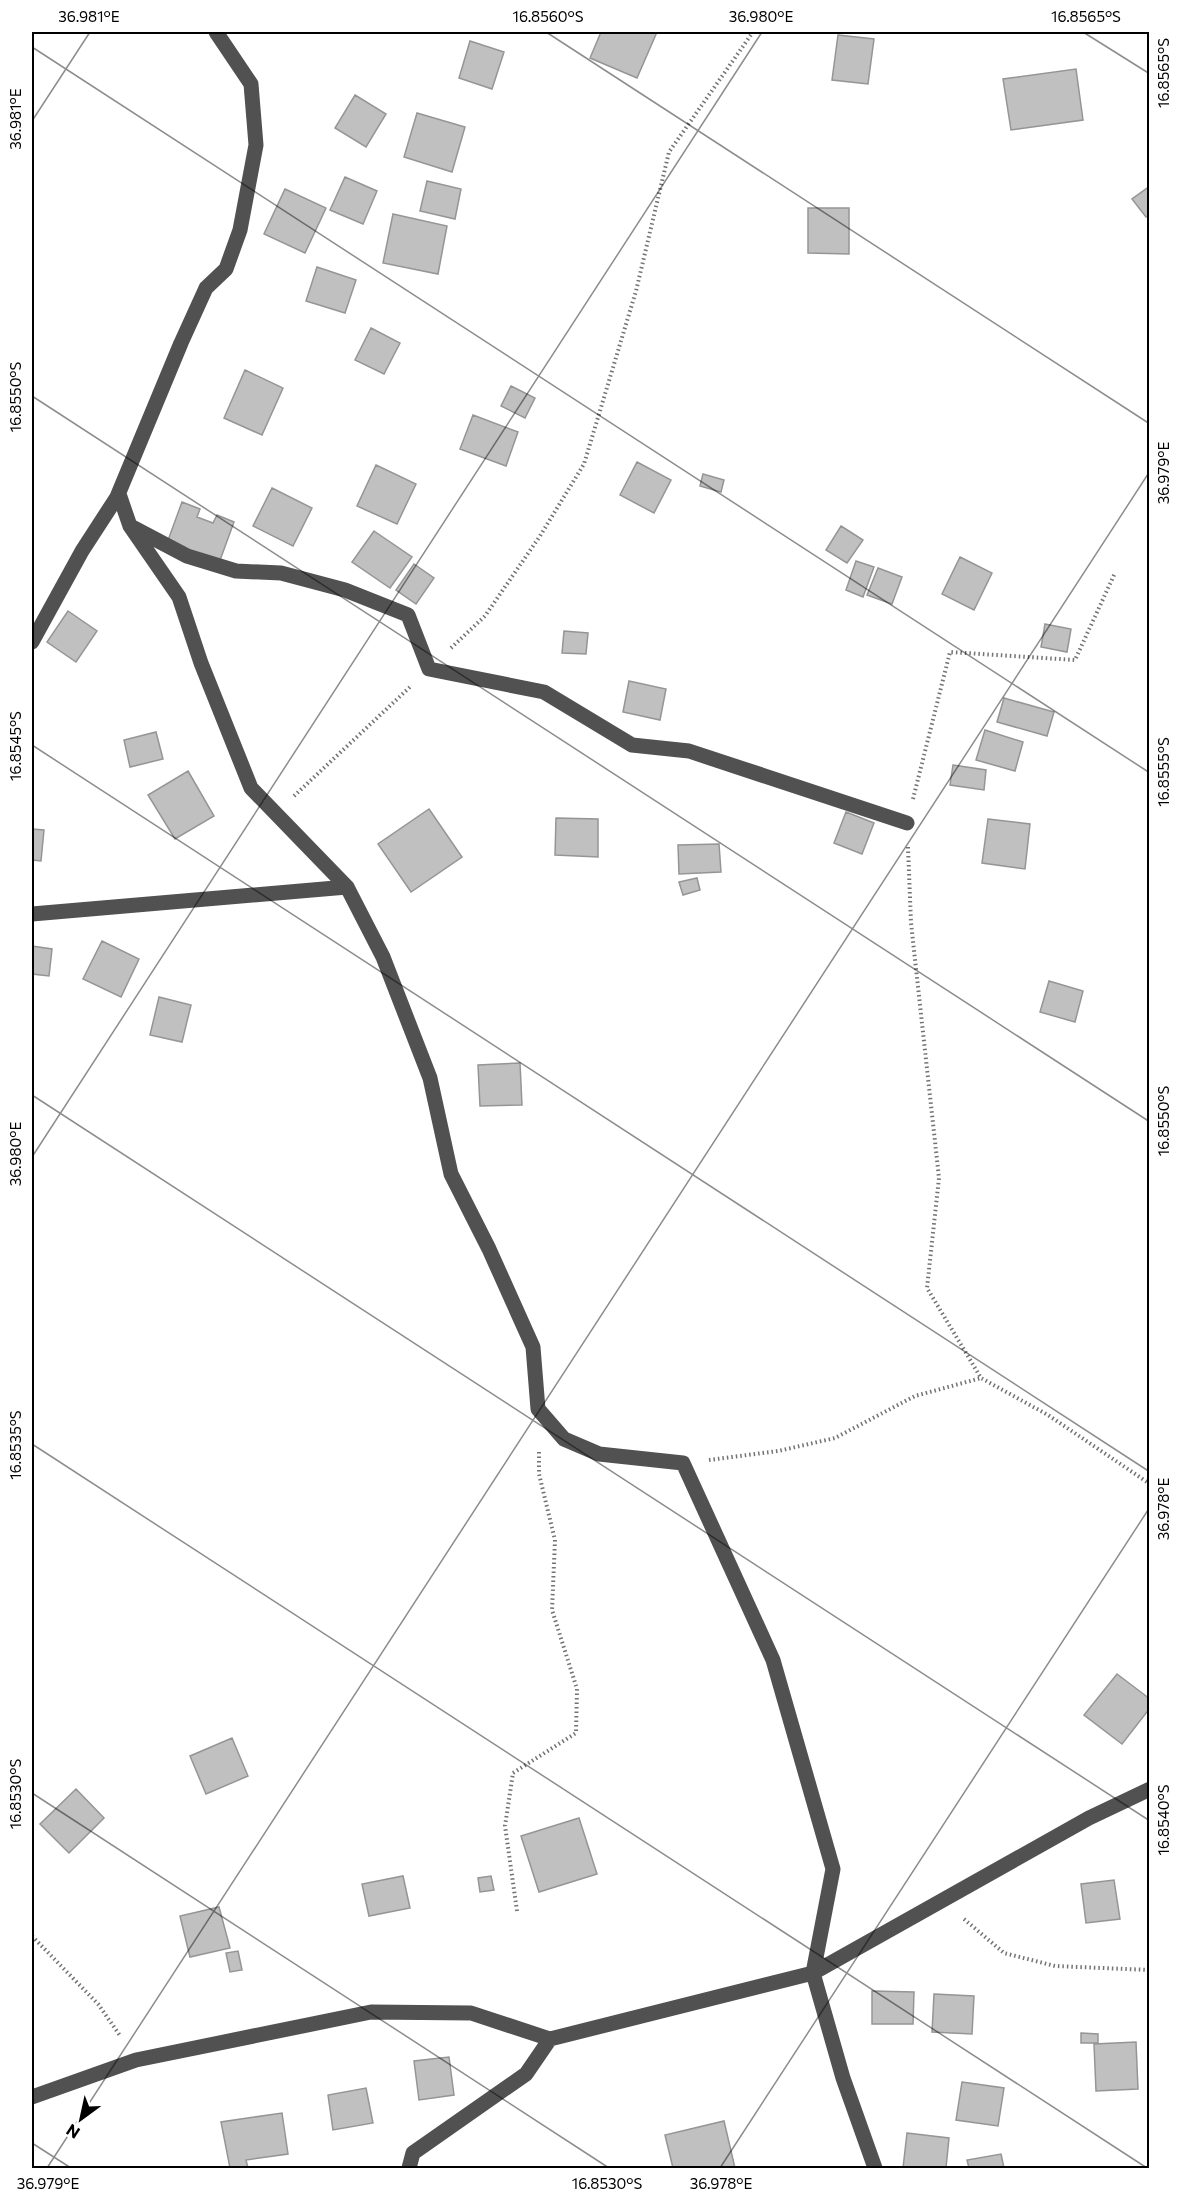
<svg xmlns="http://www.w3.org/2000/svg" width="1181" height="2200" viewBox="0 0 1181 2200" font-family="Commissioner,sans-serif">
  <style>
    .building { fill: #c0c0c0; stroke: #959595; stroke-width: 1.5 }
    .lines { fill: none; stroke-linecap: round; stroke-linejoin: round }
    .path { stroke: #737373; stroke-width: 4; stroke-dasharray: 1.5 3; stroke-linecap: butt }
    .minor { stroke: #515151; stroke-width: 15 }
    .ticks { fill: none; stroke: #000; stroke-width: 1.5; stroke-opacity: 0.45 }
    .neatline { fill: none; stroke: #000; stroke-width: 2 }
    .ticks-label { font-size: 15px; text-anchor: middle; fill: #000 }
  </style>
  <rect width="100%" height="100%" fill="#fff"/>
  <!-- building -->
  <path class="building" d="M601 32H657L637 78 590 58Z
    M838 35 874 39 868 84 832 80Z
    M470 41 504 52 492 89 459 78Z
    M1076 69 1083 120 1011 130 1003 79Z
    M355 95 386 114 366 147 335 128Z
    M417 113 465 127 452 172 404 157Z
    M345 177 377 191 363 224 330 210Z
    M427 181 461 189 455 219 420 211Z
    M1150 186V214L1146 217 1132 199Z
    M285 189 326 208 305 253 264 234Z
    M808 208H849V254L808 253Z
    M393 214 447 226 438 274 383 263Z
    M317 267 356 280 345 313 306 301Z
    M371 328 400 343 384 374 355 360Z
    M245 370 283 388 262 435 224 418Z
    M511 386 535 398 525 418 501 406Z
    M473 415 518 432 506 466 460 449Z
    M637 462 671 480 654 513 620 495Z
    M376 465 416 484 397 524 357 506Z
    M703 474 724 480 721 492 700 486Z
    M272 488 312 508 293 546 253 526Z
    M182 502 200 509 197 517 213 523 217 515 234 522 219 563 167 543Z
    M841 526 863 540 847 563 826 550Z
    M374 531 412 557 390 588 352 562Z
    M960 557 992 573 974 610 942 594Z
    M856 561 874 567 863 597 846 590Z
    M414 564 434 578 416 604 396 590Z
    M878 568 902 577 892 604 867 595Z
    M68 611 97 631 76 662 47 642Z
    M1045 624 1071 629 1067 652 1041 647Z
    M564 631 588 633 586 654 562 653Z
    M629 681 666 689 660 720 623 712Z
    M1004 698 1054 712 1047 736 997 722Z
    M985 730 1023 742 1015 771 976 760Z
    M156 732 163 759 130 767 124 740Z
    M953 765 986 770 984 790 950 785Z
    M188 771 214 816 175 839 148 795Z
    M429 809 462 857 411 892 378 844Z
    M846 812 874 823 862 854 834 843Z
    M556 818 598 819V857L555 855Z
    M988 819 1030 824 1025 869 982 863Z
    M32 829 44 830 41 861 32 860Z
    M719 844 721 872 679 874 678 845Z
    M697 878 700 890 683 895 679 882Z
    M102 941 139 959 121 997 83 979Z
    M32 946 52 949 49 976 32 974Z
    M1049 981 1083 991 1075 1022 1040 1012Z
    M159 997 191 1005 182 1042 150 1035Z
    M520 1063 522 1105 480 1106 478 1065Z
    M1117 1674 1150 1699V1708L1122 1744 1084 1715Z
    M232 1738 248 1776 206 1794 190 1756Z
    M76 1789 104 1818 69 1853 40 1824Z
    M579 1818 597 1874 539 1892 521 1836Z
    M403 1876 410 1908 369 1916 362 1884Z
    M491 1876 494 1890 480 1892 478 1878Z
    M1114 1880 1120 1919 1086 1923 1081 1884Z
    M219 1907 230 1948 190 1957 180 1916Z
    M238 1951 242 1970 230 1972 226 1953Z
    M872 1991 914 1992 913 2024H872Z
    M934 1994 974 1996 972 2034 932 2032Z
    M1081 2033 1098 2034V2043H1081Z
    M1136 2042 1138 2089 1096 2091 1094 2044Z
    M449 2057 454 2095 419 2100 414 2061Z
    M962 2082 1004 2088 998 2126 956 2120Z
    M366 2088 373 2123 333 2130 328 2095Z
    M282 2113 288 2154 246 2160 248 2168H230L221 2122Z
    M724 2121 735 2168H673L665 2135Z
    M907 2133 949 2138 946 2168H903Z
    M1001 2154 1004 2168H969L967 2160Z"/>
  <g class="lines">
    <!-- path -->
    <path class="path" d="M451 648 485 616 540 536 584 464 636 291 669 152 753 32
      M294 796 411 686
      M913 799 950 652 1075 660 1115 573
      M908 847 911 923 939 1178 927 1288 981 1378 1048 1415 1150 1484
      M709 1460 778 1451 835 1438 915 1396 981 1378
      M517 1911 505 1826 513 1773 576 1733 577 1689 552 1610 555 1540 539 1474V1452
      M964 1919 1004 1953 1055 1966 1150 1970
      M32 1936 98 2004 121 2037"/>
    <!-- minor -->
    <path class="minor" d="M119 494 130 526 179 597 201 663 251 788 347 887 383 957 430 1078 451 1174 489 1249 533 1347 538 1409 564 1439 599 1454 683 1463 773 1660 833 1869 813 1973 843 2078 875 2168
      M132 527 187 556 236 571 281 573 345 590 408 615 429 669 544 692 632 745 689 751 907 823
      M32 642 82 551 117 497 181 343 206 288 226 269 240 230 256 145 251 84 216 32
      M32 914 347 887
      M32 2097 136 2060 371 2012 471 2013 550 2039 813 1973 1089 1818 1150 1789
      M409 2168 413 2153 526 2074 550 2039"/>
  </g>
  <!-- ticks -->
  <path class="ticks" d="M546 32 1150 424M1083 32 1150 74M32 47 1150 773M32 121 90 32M32 396 1150 1122M32 745 1150 1472M32 1095 1150 1821M32 1157 762 32M32 1444 1147 2168M32 1793 609 2168M32 2143 71 2168M47 2168 1150 471M720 2168 1150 1507"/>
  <!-- border -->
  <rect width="1181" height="2200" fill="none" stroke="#ffffff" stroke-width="66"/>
  <!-- north arrow -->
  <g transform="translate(81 2119) rotate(213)" stroke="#ffffff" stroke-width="4.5" paint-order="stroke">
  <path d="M0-4.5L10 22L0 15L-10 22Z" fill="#000000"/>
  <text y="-9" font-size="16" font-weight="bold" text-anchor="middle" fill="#000000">N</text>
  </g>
  <rect x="33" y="33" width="1115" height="2134" class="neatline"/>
  <g class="ticks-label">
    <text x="89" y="22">36.981°E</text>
    <text x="548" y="22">16.8560°S</text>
    <text x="761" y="22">36.980°E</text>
    <text x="1086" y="22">16.8565°S</text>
    <text transform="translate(1164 73) rotate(-90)" y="5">16.8565°S</text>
    <text transform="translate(16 119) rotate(-90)" y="5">36.981°E</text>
    <text transform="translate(16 397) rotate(-90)" y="5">16.8550°S</text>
    <text transform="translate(1164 473) rotate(-90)" y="5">36.979°E</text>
    <text transform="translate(16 746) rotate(-90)" y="5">16.8545°S</text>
    <text transform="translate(1164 772) rotate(-90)" y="5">16.8555°S</text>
    <text transform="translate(1164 1121) rotate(-90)" y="5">16.8550°S</text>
    <text transform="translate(16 1154) rotate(-90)" y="5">36.980°E</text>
    <text transform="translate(16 1445) rotate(-90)" y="5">16.8535°S</text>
    <text transform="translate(1164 1509) rotate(-90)" y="5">36.978°E</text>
    <text transform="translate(16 1794) rotate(-90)" y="5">16.8530°S</text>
    <text transform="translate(1164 1820) rotate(-90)" y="5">16.8540°S</text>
    <text x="48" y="2189">36.979°E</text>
    <text x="607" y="2189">16.8530°S</text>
    <text x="721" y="2189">36.978°E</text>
  </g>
</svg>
